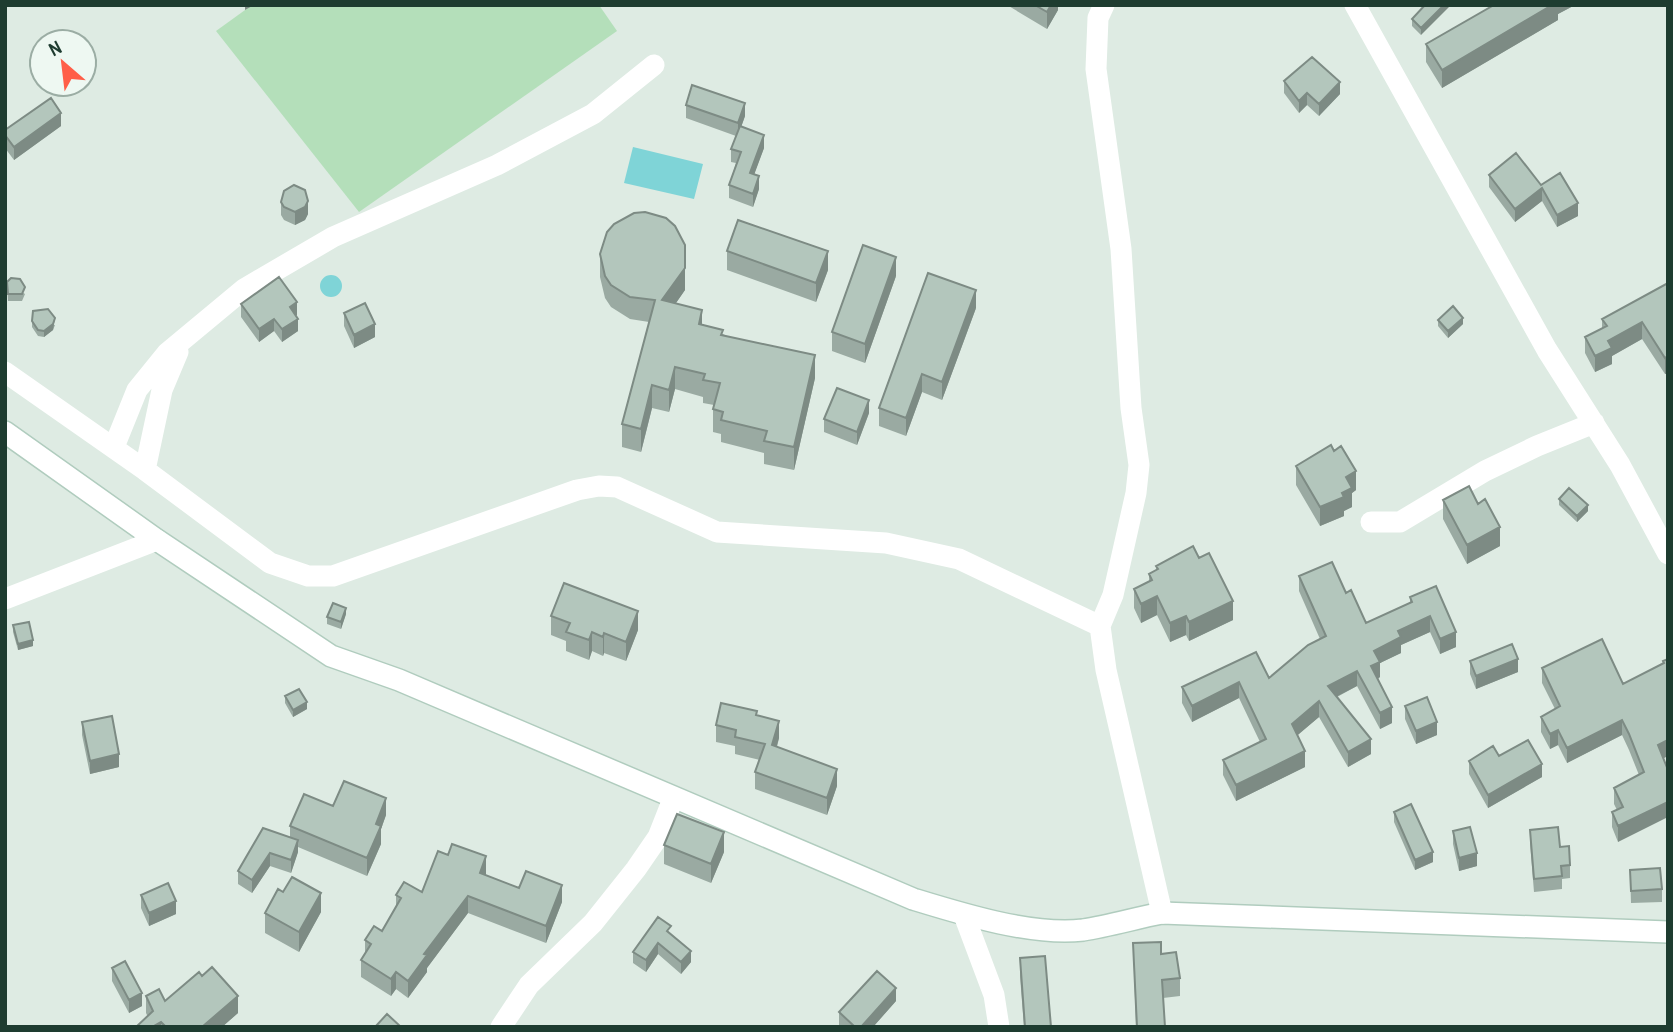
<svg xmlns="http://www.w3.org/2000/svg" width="1673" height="1032" viewBox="0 0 1673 1032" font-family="'Archivo Narrow',sans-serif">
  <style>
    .green { fill: #b4dfba }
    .water { fill: #7fd4d7 }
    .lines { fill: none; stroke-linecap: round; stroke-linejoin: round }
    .secondary-casing { stroke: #b0ccbe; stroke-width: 24 }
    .street { stroke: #fff; stroke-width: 21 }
    .secondary { stroke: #fff; stroke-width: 21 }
    .wall { fill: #9aaaa2 }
    .shaded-wall { fill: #7d8b84 }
    .building { fill: #b3c6bc; stroke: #7d8b84; stroke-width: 2 }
  </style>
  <rect width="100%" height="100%" fill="#deebe3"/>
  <!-- green -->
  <path class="green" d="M252 5H599L617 31 359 212 216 31Z"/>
  <!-- water -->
  <path class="water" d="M633 147 703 164 694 199 624 183Z
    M320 286a11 11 0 1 1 22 0a11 11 0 1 1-22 0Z"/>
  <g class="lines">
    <!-- secondary casing -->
    <g class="secondary-casing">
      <path id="secondary" d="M5 432 157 540 331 656 399 680 913 899C962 914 1032 936 1083 930 1109 926 1136 918 1162 913L1668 932"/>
    </g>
    <!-- street -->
    <path class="street" d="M1104 5 1098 18 1096 69 1121 249 1131 408 1139 465 1136 493 1113 595 1100 626 1106 670 1162 913
      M1355 5 1547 350 1620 465 1668 554
      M5 372 145 470 270 563 308 576H333L577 490 599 486 617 487 717 532 886 543 959 559 1100 626
      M114 447 137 390 167 353 244 289 333 237 497 165 593 114 654 65
      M145 470 162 390 178 352
      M1371 522H1400L1485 471 1537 446 1594 423
      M5 599 157 540
      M964 915 994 995 999 1027
      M501 1027 529 985 593 923 636 869 658 837 673 799"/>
    <!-- secondary -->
    <use href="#secondary" class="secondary"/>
  </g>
  <!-- wall -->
  <path class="wall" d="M1007 5H1058V10L1047 29Z
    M1425 5 1421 35 1412 26V19Z
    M1494 5H1575L1558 14V20L1442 88 1426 62V44Z
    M1284 81 1340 94 1319 116 1307 105 1299 113 1284 93Z
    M686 105 745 116 741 127 764 148 754 174 759 189 753 207 729 198V185L736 163 731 162V149L736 136 686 118Z
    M61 126 14 160 5 148V130Z
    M1489 175 1541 185 1578 216 1557 227 1542 201 1515 222 1489 187Z
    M281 202 308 214 305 220 295 225 284 220 281 215Z
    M727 251 828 270 816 302 727 270Z
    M600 254 685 290 676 303 702 324 815 378 794 470 764 464V453L721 442V434L713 432V409L714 405 703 403V397L675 389 669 412 652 408 641 452 622 447V424L649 322 630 319 611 307 605 298 600 277Z
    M896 276 865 363 832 351V332Z
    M7 282 25 294 22 301H8Z
    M1668 283V373L1665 374 1642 339 1612 356V364L1595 372 1585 353V337L1602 328V319Z
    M241 304 297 315H296L298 331 282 342 274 331 259 342 241 317Z
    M976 308 942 400 922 392 906 436 879 426V408Z
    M344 313 375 337 354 348 344 326Z
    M1438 320 1463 324 1448 338 1438 326Z
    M32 321 55 325 53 330 44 337 38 336 32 327Z
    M869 413 857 445 824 432V419Z
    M1296 466 1356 490 1352 493V507L1344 511V516L1320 526 1296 485Z
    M1559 499 1588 511 1577 522 1559 505Z
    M1443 500 1478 504 1500 546 1467 564 1443 519Z
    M1156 566 1233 620 1189 641 1186 635 1170 642 1157 615 1141 623 1134 608V589L1149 581V574L1156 570Z
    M1299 576 1346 593 1366 623 1410 603V597L1436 586 1456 647 1440 654 1430 632 1401 645V653L1380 663V677L1378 679 1392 723 1380 729 1357 686 1337 697 1371 754 1348 767 1319 717 1297 735 1305 767 1236 801 1223 775V760L1260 742 1239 698 1192 722 1182 703V687L1269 678 1320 639 1299 591Z
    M346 614 341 629 327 624V617Z
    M551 616 638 630 626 661 604 653 603 656 592 651 589 660 566 651V641L551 635Z
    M13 625 33 646 18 650 13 632Z
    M1668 659V756L1663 758 1618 842 1612 827V812L1617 810 1614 804V788L1639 775 1629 750 1622 735 1567 763 1558 745 1550 749 1541 732V717L1555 709 1542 683V668L1623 684 1663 664V661Z
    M1470 661 1518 672 1476 689 1470 674Z
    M285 696 307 709 293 717 285 703Z
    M1405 706 1437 735 1416 744 1405 719Z
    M757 715 779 738 777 747 837 786 827 815 755 789V772L760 760 735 754V746L716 742V725Z
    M82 722 119 767 90 774 82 735Z
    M1469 761 1542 777 1488 808 1469 774Z
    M333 806 386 815 381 829V844L367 876 298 847V852L291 873 270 866 252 893 238 884V871L290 837V826Z
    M1394 812 1433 862 1415 870 1394 822Z
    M1530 830 1560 847 1570 865V878L1562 879V889L1534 892 1530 843Z
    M1453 831 1477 866 1459 871 1453 844Z
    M664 845 724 852 711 883 664 864Z
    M1630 870 1662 889V902L1631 903Z
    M486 874 485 875 519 888 562 902 546 943 468 913 427 968V972L408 998 396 989 391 996 361 977V960L365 953V940L382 931 396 906V895L422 892Z
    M141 895 176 914 149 926 141 908Z
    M321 912 299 952 265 933V913Z
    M671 934 691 962 681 974 658 954 646 972 633 963V952Z
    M1133 943 1161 954 1180 978V996L1163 998 1165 1027H1136Z
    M1020 958 1051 1027H1024L1020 976Z
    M112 968 142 1006 129 1013 112 981Z
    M146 996 165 1001 238 1013 222 1027H136L148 1017 146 1013Z
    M896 1001 873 1027H841L839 1025V1012Z"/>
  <!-- shaded-wall -->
  <path class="shaded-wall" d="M245 5H254L245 10Z
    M1051 5H1058V10L1047 29V12Z
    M1444 5H1451L1421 35V28Z
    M1552 5H1575L1558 14V20L1442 88V70Z
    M1340 82V94L1319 116V104Z
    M1307 93V105L1299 113V101Z
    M745 103V116L738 136V123Z
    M61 113V126L14 160V147Z
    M764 135V148L750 186V173Z
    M759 176V189L753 207V194Z
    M1542 188V201L1515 222V209Z
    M308 201V214L305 220 295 225V212Z
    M1578 203V216L1557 227V215Z
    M685 245V290L662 323V300Z
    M828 251V270L816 302V283Z
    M896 257V276L865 363V344Z
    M976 290V308L942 400V382Z
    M297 302V315L290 319V307Z
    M702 310V333L699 324Z
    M55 318 53 330 44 337V331Z
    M1463 318V324L1448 338V331Z
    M274 319V331L259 342V329Z
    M298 319V331L282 342V329Z
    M1642 322V339L1612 356V364L1595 372V356L1608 341Z
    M375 324V337L354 348V335Z
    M815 355V378L794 470V447Z
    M1668 356V373L1665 374V358Z
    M675 367V389L669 412V390Z
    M922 374V392L906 436V418Z
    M652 385V408L641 452V429Z
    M869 400V413L857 445V432Z
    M1356 471V490L1352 493V507L1344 511V516L1320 526V507L1342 493 1346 477Z
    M1588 505V511L1577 522V516Z
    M1500 527V546L1467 564V545Z
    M1157 596V615L1141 623V604Z
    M1233 601V620L1189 641V622Z
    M346 608V614L341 629V622Z
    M638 611V630L626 661V642Z
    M1186 616V635L1170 642V623Z
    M1430 616V632L1401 645V653L1380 663V677L1371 682V666L1374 651 1398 631Z
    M592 632V651L589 660V640Z
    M1456 632V647L1440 654V639Z
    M604 633V653L603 656V637Z
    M33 640V646L18 650V644Z
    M1518 659V672L1476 689V676Z
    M1357 671V686L1328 701V686Z
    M1239 682V698L1192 722V706Z
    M1319 701V717L1292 740V724Z
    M307 702V709L293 717V710Z
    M1392 707V723L1380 729V713Z
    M1622 720V735L1567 763V748Z
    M779 721V738L772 762V745Z
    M1437 722V735L1416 744V731Z
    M1558 730V745L1550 749V734Z
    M1371 739V754L1348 767V752Z
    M1668 740V756L1658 761V745Z
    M1305 751V767L1236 801V785Z
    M119 754V767L90 774V761Z
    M1542 764V777L1488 808V795Z
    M837 769V786L827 815V798Z
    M386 798V815L381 829V844L367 876V858L376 824Z
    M1668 802V817L1618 842V826Z
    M724 832V852L711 883V864Z
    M298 840V852L291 873V860Z
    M1433 852V862L1415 870V860Z
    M270 853V866L252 893V880Z
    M1477 853V866L1459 871V858Z
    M486 856V874L480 890V873Z
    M562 885V902L546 943V926Z
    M321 893V912L299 952V932Z
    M468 896V913L427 968V972L408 998V981L424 954Z
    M176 901V914L149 926V913Z
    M658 943V954L646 972V960Z
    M691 951V962L681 974V962Z
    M396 972V989L391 996V979Z
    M896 988V1001L873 1027H861Z
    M142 993V1006L129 1013V1000Z
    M238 996V1013L222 1027H202Z
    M161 1022V1027H152Z"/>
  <!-- building -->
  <path class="building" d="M1035 5H1051L1047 12Z
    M1425 5H1444L1421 28 1412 19Z
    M1494 5H1552L1442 70 1426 44Z
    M1312 57 1340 82 1319 104 1307 93 1299 101 1284 81Z
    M692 85 745 103 738 123 686 105Z
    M51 98 61 113 14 147 5 135V130Z
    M740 126 764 135 750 173 759 176 753 194 729 185 741 152 731 149Z
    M1516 153 1541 185 1560 173 1578 203 1557 215 1542 188 1515 209 1489 175Z
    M294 185 305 190 308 201 305 207 295 212 284 207 281 202 284 191Z
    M645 212 666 218 675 226 685 245V268L662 300 702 310 699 324 723 330 721 335 815 355 794 447 764 441 767 431 721 420 723 412 713 409 720 383 703 380 705 374 675 367 669 390 652 385 641 429 622 424 655 300 630 297 611 285 605 276 600 254 607 232 614 224 634 213Z
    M738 220 828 251 816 283 727 251Z
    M863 245 896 257 865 344 832 332Z
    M928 273 976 290 942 382 922 374 906 418 879 408Z
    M279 277 297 302 290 307 298 319 282 329 274 319 259 329 241 304Z
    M11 278 20 279 25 287 22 294H8L7 282Z
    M1668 283V356L1665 358 1642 322 1608 341 1612 348 1595 356 1585 337 1607 326 1602 319Z
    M365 303 375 324 354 335 344 313Z
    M1453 306 1463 318 1448 331 1438 320Z
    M48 309 55 318 53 324 44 331 38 330 32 321 33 311Z
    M837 388 869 400 857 432 824 419Z
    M1331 445 1334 451 1341 446 1356 471 1346 477 1352 488 1342 493 1344 497 1320 507 1296 466Z
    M1469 486 1478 504 1485 499 1500 527 1467 545 1443 500Z
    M1569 488 1588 505 1577 516 1559 499Z
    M1193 546 1199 558 1209 553 1233 601 1189 622 1186 616 1170 623 1157 596 1141 604 1134 589 1152 580 1149 574 1158 569 1156 566Z
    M1332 562 1346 593 1351 590 1366 623 1412 602 1410 597 1436 586 1456 632 1440 639 1430 616 1398 631 1401 637 1374 651 1380 662 1371 666 1392 707 1380 713 1357 671 1328 686 1371 739 1348 752 1319 701 1292 724 1305 751 1236 785 1223 760 1266 739 1239 682 1192 706 1182 687 1256 652 1269 678 1308 645 1326 636 1299 576Z
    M564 583 638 611 626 642 604 633 603 637 592 632 589 640 566 632 570 623 551 616Z
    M333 603 346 608 341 622 327 617Z
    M29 622 33 640 18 644 13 625Z
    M1602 639 1623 684 1664 663 1663 661 1668 659V740L1658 745 1668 770V802L1618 826 1612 812 1623 807 1614 788 1644 772 1629 734 1622 720 1567 748 1558 730 1550 734 1541 717 1560 706 1542 668Z
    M1512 644 1518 659 1476 676 1470 661Z
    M299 689 307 702 293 710 285 696Z
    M1427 697 1437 722 1416 731 1405 706Z
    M721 703 757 711 756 715 779 721 772 745 837 769 827 798 755 772 765 744 735 737 736 730 716 725Z
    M112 716 119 754 90 761 82 722Z
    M1528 740 1542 764 1488 795 1469 761 1493 746 1499 756Z
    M344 781 386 798 376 824 381 826 367 858 290 826 304 794 333 806Z
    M1411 804 1433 852 1415 860 1394 812Z
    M677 814 724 832 711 864 664 845Z
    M1470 827 1477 853 1459 858 1453 831Z
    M1558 827 1560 847 1569 846 1570 865 1561 866 1562 876 1534 879 1530 830Z
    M263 828 298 840 291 860 270 853 252 880 238 871Z
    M452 844 486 856 480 873 519 888 526 871 562 885 546 926 468 896 424 954 427 955 408 981 396 972 391 979 361 960 371 944 365 940 374 926 382 931 401 898 396 895 404 882 422 892 438 851 448 855Z
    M1660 868 1662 889 1631 891 1630 870Z
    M292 877 321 893 299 932 265 913 278 889 283 892Z
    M168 883 176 901 149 913 141 895Z
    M658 917 671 926 667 931 691 951 681 962 658 943 646 960 633 952Z
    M1161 942V954L1176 952 1180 978 1162 980 1165 1027H1137L1133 943Z
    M1045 956 1051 1027H1025L1020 958Z
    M125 961 142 993 129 1000 112 968Z
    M212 967 238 996 202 1027H166L161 1022 152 1027H136L153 1011 146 996 159 989 165 1001 199 972 202 976Z
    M877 971 896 988 861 1027H855L839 1012Z
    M387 1014 401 1027H375Z"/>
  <!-- border -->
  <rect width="1673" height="1032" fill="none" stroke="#1e3c30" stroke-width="14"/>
  <!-- north arrow -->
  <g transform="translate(63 63) rotate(332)"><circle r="33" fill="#eef8f2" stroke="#9bada4" stroke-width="2"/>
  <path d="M0-5L12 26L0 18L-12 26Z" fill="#ff5e48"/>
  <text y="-10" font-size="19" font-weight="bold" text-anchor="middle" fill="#1e3c30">N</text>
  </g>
</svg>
